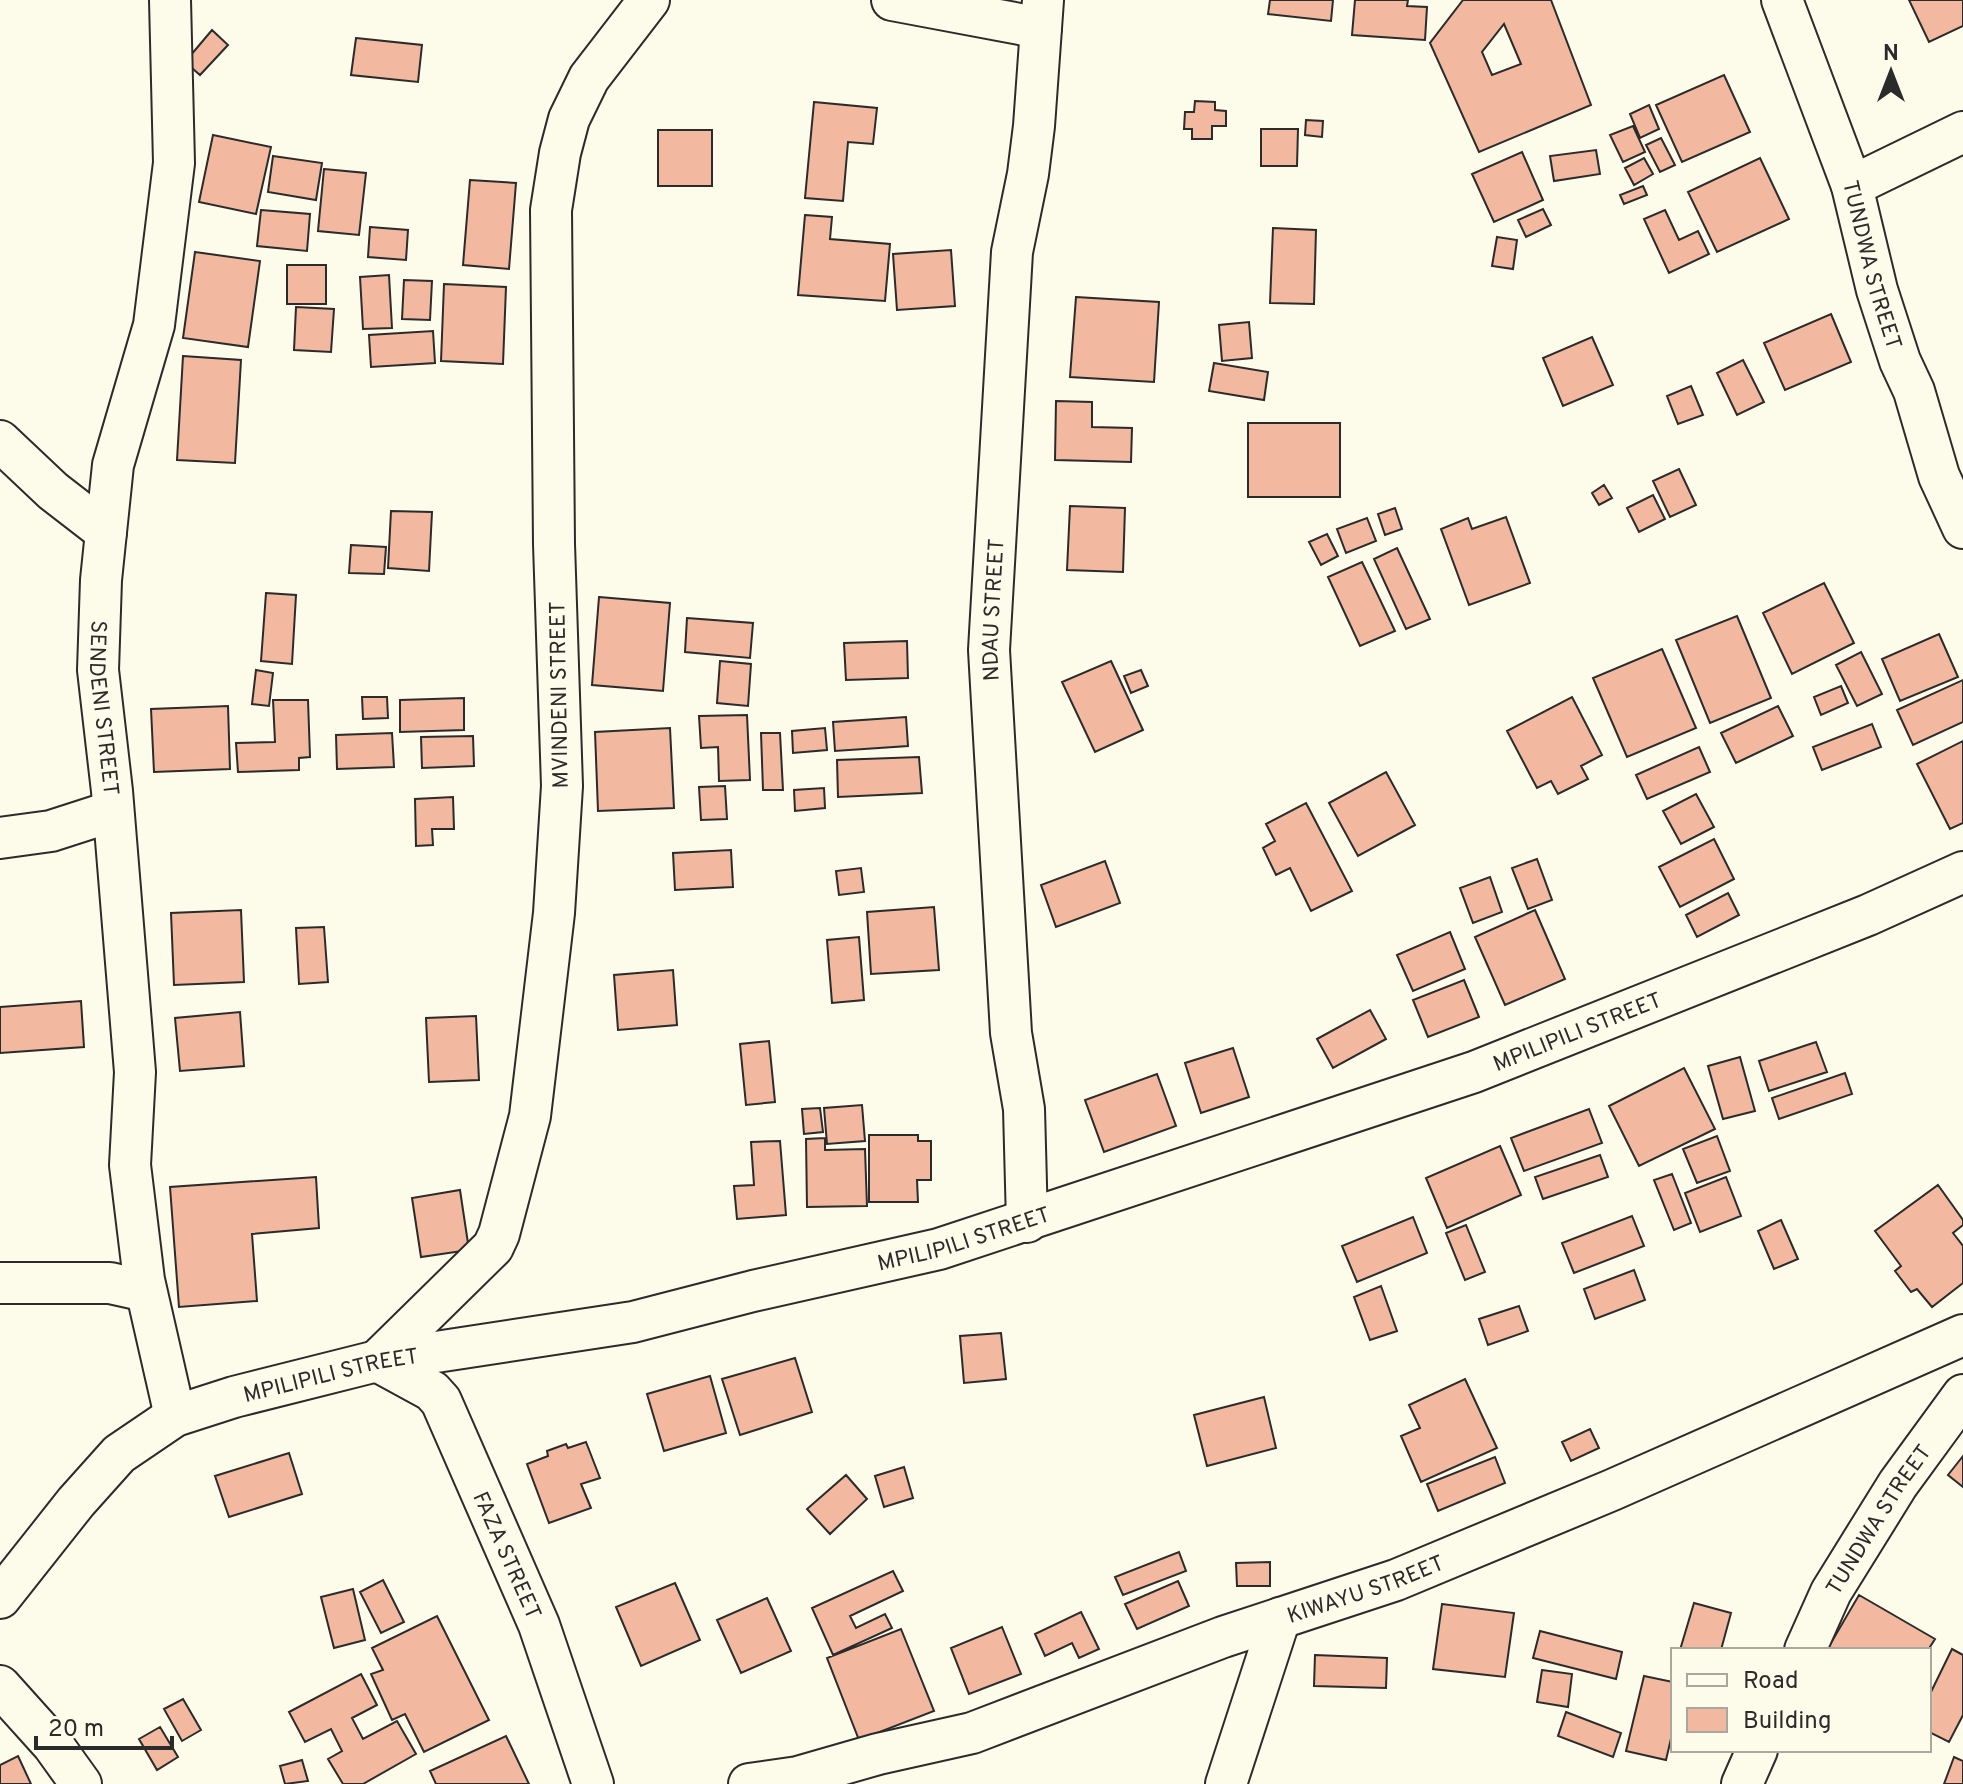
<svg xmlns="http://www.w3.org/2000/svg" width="1963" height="1784" viewBox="0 0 1963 1784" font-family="Overpass,sans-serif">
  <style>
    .building { fill: #f2b8a0; stroke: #2b2b2b; stroke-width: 2; fill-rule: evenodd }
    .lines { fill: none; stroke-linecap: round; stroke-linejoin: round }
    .minor-casing { stroke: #2b2b2b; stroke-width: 44 }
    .minor { stroke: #fdfbea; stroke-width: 40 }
    .labels { text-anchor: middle; stroke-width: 6; stroke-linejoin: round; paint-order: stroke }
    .street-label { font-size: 22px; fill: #2b2b2b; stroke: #fdfbea }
  </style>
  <rect width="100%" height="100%" fill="#fdfbea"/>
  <!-- building -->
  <path class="building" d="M1270 0H1333L1331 21 1268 14Z
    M1355 0H1408L1407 6 1427 7 1425 40 1352 35Z
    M1463 0H1551L1591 105 1479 152 1430 43ZM1504 24 1521 64 1492 75 1482 52Z
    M1909 0H1963V26L1929 42Z
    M212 30 228 45 200 75 185 62Z
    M356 38 422 45 418 82 351 75Z
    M1724 75 1750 132 1682 162 1656 105Z
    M1195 101 1215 102V110L1226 111V126H1212V139H1192V129H1184L1185 112H1194Z
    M814 102 877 108 873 144 848 142 843 201 805 198Z
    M1649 105 1659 129 1640 138 1630 114Z
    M1306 120 1323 121 1322 137 1305 135Z
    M1633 126 1645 152 1623 162 1610 135Z
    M1261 129H1298L1297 166H1261Z
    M658 130H712V186H658Z
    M213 135 271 147 256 214 199 202Z
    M1661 138 1675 165 1660 172 1646 145Z
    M1596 150 1600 174 1554 181 1550 156Z
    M1522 152 1543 200 1494 222 1472 174Z
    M273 156 322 163 316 200 268 192Z
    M1644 158 1653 174 1634 185 1625 168Z
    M1760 158 1789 219 1717 252 1688 192Z
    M324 169 366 173 359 235 318 231Z
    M470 180 516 183 509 269 463 265Z
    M1643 186 1647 195 1624 204 1620 195Z
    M1543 209 1551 225 1526 237 1518 220Z
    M261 210 310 214 307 251 257 246Z
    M1665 210 1679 240 1698 231 1709 254 1669 273 1644 219Z
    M805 215 832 217 830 239 890 244 885 301 798 295Z
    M370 227 408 230 406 260 368 257Z
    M1273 228 1316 230 1314 304 1270 303Z
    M1497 237 1517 240 1513 269 1492 266Z
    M951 250 955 306 897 310 893 254Z
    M195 252 260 261 248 347 183 338Z
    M287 265H326V304H287Z
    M389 275 392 328 363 329 360 277Z
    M404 280 432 281 430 320 402 319Z
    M444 284 506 287 503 364 441 361Z
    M1076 297 1159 302 1154 382 1070 377Z
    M296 307 334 309 331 352 294 350Z
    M1831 314 1851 362 1785 390 1764 343Z
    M1249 322 1252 358 1222 361 1219 325Z
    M433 331 435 363 371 367 369 335Z
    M1592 337 1613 385 1563 406 1543 358Z
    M183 356 241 360 235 463 177 460Z
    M1743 360 1764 402 1737 415 1717 373Z
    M1214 363 1268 372 1264 400 1209 391Z
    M1691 386 1703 415 1678 424 1667 396Z
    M1056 401 1092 402V427L1132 428 1131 462 1055 460Z
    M1248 423H1340V497H1248Z
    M1679 469 1696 505 1670 517 1653 481Z
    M1604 485 1612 498 1599 505 1592 493Z
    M1653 495 1665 519 1639 532 1627 508Z
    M1070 506 1125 508 1123 572 1067 570Z
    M1395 508 1402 529 1385 535 1378 514Z
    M391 511 432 512 429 571 388 568Z
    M1506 517 1530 583 1469 605 1441 529 1468 518 1472 529Z
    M1367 518 1376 541 1346 553 1337 529Z
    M1327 534 1338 556 1321 565 1309 542Z
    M351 545 386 547 384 574 349 573Z
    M1397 548 1430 619 1406 629 1374 559Z
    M1362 562 1395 631 1360 646 1328 577Z
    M1824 583 1854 643 1792 674 1763 613Z
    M266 593 296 595 292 664 261 661Z
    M599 597 670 603 663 691 592 685Z
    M1737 616 1771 698 1710 723 1676 640Z
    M687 618 753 623 750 658 685 652Z
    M1939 634 1958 677 1900 701 1882 659Z
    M907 641 908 678 846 680 844 643Z
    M1662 649 1696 728 1627 757 1593 678Z
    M1861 652 1882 694 1857 706 1836 665Z
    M720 661 751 664 748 706 717 703Z
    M1111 661 1143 730 1095 752 1062 682Z
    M256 670 273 673 269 706 252 704Z
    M1141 670 1148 686 1131 693 1124 676Z
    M1963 680V722L1913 745 1897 710Z
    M1841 686 1848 703 1821 715 1814 697Z
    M362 697H387L388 718 363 719Z
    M1572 697 1602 755 1581 766 1588 779 1558 794 1551 781 1537 788 1507 731Z
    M464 698V730L400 732V700Z
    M273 700H308L310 757 299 758V770L238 772 236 743 275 742Z
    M228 706 230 769 154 772 151 709Z
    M1778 706 1793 736 1736 763 1721 733Z
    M747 715 750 780 719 781 718 747 701 748 699 716Z
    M906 717 908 746 835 751 833 722Z
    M1872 724 1881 747 1822 770 1813 747Z
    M670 728 674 808 598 811 595 732Z
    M825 728 827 750 793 753 792 731Z
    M392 733 394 767 337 769 336 735Z
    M761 733H780L783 790H763Z
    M473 736 474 766 422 768 421 737Z
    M1963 741V823L1950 829 1917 764Z
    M1699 747 1710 772 1647 799 1636 775Z
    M919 757 922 793 838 797 837 760Z
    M1386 772 1415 825 1358 856 1329 803Z
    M725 786 727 819 701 820 699 787Z
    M824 788 825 808 795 811 794 790Z
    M1696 794 1714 827 1681 844 1663 811Z
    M453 797 454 829H432L433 845 416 846 415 799Z
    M1306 803 1352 891 1311 911 1290 868 1276 875 1263 848 1275 841 1266 824Z
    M1714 839 1734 879 1680 907 1659 867Z
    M731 850 733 887 675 890 673 853Z
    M1537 859 1552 900 1528 909 1512 868Z
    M1105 861 1120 903 1056 927 1041 885Z
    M861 868 864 892 839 895 836 871Z
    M1490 877 1502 912 1473 923 1460 888Z
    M1728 893 1739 915 1697 937 1686 915Z
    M934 907 939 970 871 974 867 912Z
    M241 910 244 982 174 985 171 913Z
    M1535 910 1565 979 1505 1005 1475 937Z
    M324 927 328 982 299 984 296 928Z
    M1450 932 1465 969 1413 991 1397 955Z
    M859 937 864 1000 832 1003 827 940Z
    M673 970 677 1025 618 1030 614 975Z
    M1464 980 1479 1017 1428 1037 1413 1000Z
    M81 1001 84 1047 0 1053V1007Z
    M1370 1010 1386 1039 1333 1068 1317 1039Z
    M240 1012 244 1066 180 1071 175 1018Z
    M476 1016 479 1080 429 1082 426 1018Z
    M769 1041 775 1102 746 1105 740 1044Z
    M1816 1042 1827 1072 1769 1091 1759 1061Z
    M1233 1048 1249 1097 1201 1113 1185 1063Z
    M1740 1057 1755 1111 1723 1119 1708 1066Z
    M1684 1068 1715 1129 1639 1166 1609 1106Z
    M1845 1073 1852 1094 1779 1119 1772 1098Z
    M1157 1074 1176 1126 1104 1152 1085 1100Z
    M862 1105 865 1141 827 1144 824 1108Z
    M820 1108 823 1132 804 1134 802 1109Z
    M1589 1109 1602 1143 1524 1171 1511 1138Z
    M869 1135H918V1141H931V1180H917L918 1202H869Z
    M1717 1136 1730 1171 1697 1183 1683 1149Z
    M825 1138V1150L865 1149 867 1206 807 1207 806 1139Z
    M780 1141 786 1215 737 1219 734 1186 754 1185 751 1142Z
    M1500 1146 1521 1195 1447 1228 1426 1178Z
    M1600 1155 1608 1177 1543 1199 1535 1177Z
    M1672 1174 1691 1223 1674 1230 1654 1180Z
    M316 1177 319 1228 252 1234 257 1301 179 1307 170 1187Z
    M1726 1177 1741 1216 1700 1232 1685 1193Z
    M1938 1185 1963 1220V1225L1953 1233 1963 1246V1283L1932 1307 1917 1289 1911 1292 1895 1271 1901 1266 1875 1231Z
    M460 1190 469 1250 421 1257 412 1198Z
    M1632 1216 1644 1246 1574 1273 1562 1243Z
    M1413 1217 1427 1253 1357 1282 1342 1246Z
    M1781 1220 1798 1259 1774 1269 1758 1231Z
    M1466 1225 1485 1272 1465 1280 1446 1233Z
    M1634 1270 1645 1300 1595 1319 1584 1289Z
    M1381 1286 1397 1331 1370 1340 1354 1297Z
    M1519 1306 1528 1331 1488 1345 1479 1319Z
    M1001 1333 1006 1379 964 1383 960 1336Z
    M795 1358 812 1412 740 1435 722 1379Z
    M710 1376 726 1433 664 1451 647 1394Z
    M1465 1379 1497 1448 1421 1482 1401 1436 1420 1428 1409 1405Z
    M1264 1397 1276 1448 1207 1466 1194 1415Z
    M1590 1429 1599 1448 1571 1461 1562 1442Z
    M586 1442 600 1478 581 1484 591 1508 549 1523 527 1464 548 1456 547 1451 566 1444 568 1448Z
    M289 1453 302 1494 229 1517 215 1476Z
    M1963 1456V1487L1948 1475Z
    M1495 1457 1505 1483 1438 1511 1427 1484Z
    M904 1467 913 1498 884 1507 875 1476Z
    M846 1475 867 1499 830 1534 807 1509Z
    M1179 1552 1186 1571 1123 1595 1115 1577Z
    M1270 1562V1586H1237L1236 1563Z
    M893 1571 903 1591 850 1616 856 1628 885 1614 892 1628 833 1655 812 1608Z
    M383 1580 404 1622 381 1633 360 1592Z
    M1178 1581 1189 1606 1137 1629 1125 1604Z
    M675 1583 700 1640 641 1666 616 1607Z
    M353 1589 365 1640 334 1648 321 1597Z
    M1859 1595 1935 1639 1928 1650H1832L1828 1648Z
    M767 1598 791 1651 741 1673 717 1620Z
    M1694 1603 1731 1613 1721 1650H1680Z
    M1442 1604 1514 1613 1505 1677 1433 1669Z
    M1081 1612 1099 1649 1079 1658 1072 1643 1045 1656 1035 1634Z
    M437 1616 489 1720 424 1752 405 1714 392 1720 371 1674 383 1670 372 1648Z
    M1002 1627 1021 1674 969 1694 951 1648Z
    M901 1629 934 1711 859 1740 827 1658Z
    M1540 1631 1622 1652 1616 1679 1533 1658Z
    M1952 1649 1963 1655V1715L1949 1742 1929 1732V1696Z
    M1315 1655 1387 1658 1386 1688 1314 1686Z
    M1542 1670 1572 1674 1568 1707 1537 1702Z
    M361 1674 377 1705 352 1718 363 1739 397 1721 416 1754 363 1784H343L328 1759 342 1751 331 1729 305 1742 289 1712Z
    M1644 1676 1673 1682V1730L1666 1760 1626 1751Z
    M183 1699 201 1730 182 1741 164 1709Z
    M1566 1712 1621 1733 1613 1757 1558 1736Z
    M160 1727 178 1757 157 1770 139 1739Z
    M506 1736 529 1784H436L430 1771Z
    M18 1756 31 1784H0V1765Z
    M1954 1757 1963 1761V1784H1944Z
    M302 1760 308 1781 285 1784 280 1766Z"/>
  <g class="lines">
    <!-- minor casing -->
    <g class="minor-casing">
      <g id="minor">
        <path id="s1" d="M170 0 174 163 154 325 113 465 101 580 98 670 112 791 135 1072 130 1165 144 1280 175 1416"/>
        <path d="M892 0 1041 28"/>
        <path id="s2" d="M1782 0 1852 186 1877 290 1900 361 1914 391 1939 476 1963 528"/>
        <path d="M1852 186 1963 132"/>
        <path d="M0 441 53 491 106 532"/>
        <path d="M0 838 51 831 113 811"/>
        <path id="s3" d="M1027 1222 1024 1109 1011 1033 989 650 1012 252 1028 174 1034 126 1043 0"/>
        <path d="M0 1283H110L146 1291"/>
        <path id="s4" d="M0 1598 76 1502 119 1454 175 1416 234 1397 377 1361 633 1322 753 1291 939 1249 1474 1072 1868 915 1963 872"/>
        <path id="s5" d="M1805 1650 1831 1592 1898 1484 1963 1395"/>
        <path d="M0 1686 53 1745 81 1784"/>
        <path d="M593 1784 539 1625 441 1401 432 1391 377 1361 493 1247 499 1234 530 1116 554 913 562 786 554 544 551 210 560 153 569 119 589 78 649 0"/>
        <path id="s6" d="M749 1784 798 1777 878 1754 972 1733 1223 1637 1396 1580 1612 1490 1963 1335"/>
        <path d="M1226 1784 1280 1618"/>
        <path d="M1742 1784 1757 1750"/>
      </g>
    </g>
    <!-- minor -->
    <use href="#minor" class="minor"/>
  </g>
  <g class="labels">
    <!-- street labels -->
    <g class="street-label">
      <text dy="8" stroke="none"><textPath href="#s2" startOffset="280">TUNDWA STREET</textPath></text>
      <text dy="8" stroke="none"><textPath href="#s3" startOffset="614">NDAU STREET</textPath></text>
      <text transform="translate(558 695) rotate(-91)" y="8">MVINDENI STREET</text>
      <text dy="8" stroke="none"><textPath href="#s1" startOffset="716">SENDENI STREET</textPath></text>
      <text dy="8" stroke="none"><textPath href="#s4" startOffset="1712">MPILIPILI STREET</textPath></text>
      <text dy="8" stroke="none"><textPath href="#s4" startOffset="1064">MPILIPILI STREET</textPath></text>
      <text dy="8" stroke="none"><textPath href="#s4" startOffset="416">MPILIPILI STREET</textPath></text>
      <text dy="8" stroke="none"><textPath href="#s5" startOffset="150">TUNDWA STREET</textPath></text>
      <text transform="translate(508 1555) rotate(66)" y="8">FAZA STREET</text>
      <text dy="8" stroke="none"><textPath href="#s6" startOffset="648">KIWAYU STREET</textPath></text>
    </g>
  </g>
  <!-- legend -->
  <rect x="1671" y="1648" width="260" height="104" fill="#fdfbea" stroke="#a9a89e" stroke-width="2"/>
  <rect x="1687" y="1674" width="40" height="12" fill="#fdfbea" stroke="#a9a89e" stroke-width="2"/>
  <text x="1743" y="1688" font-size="24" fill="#2b2b2b">Road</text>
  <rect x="1687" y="1708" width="40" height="24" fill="#f2b8a0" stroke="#a9a89e" stroke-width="2"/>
  <text x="1743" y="1728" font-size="24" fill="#2b2b2b">Building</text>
  <!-- north arrow -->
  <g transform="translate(1891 72)" stroke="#fdfbea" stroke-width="6" paint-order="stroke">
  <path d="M0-6L14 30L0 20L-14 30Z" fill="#2b2b2b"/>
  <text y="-12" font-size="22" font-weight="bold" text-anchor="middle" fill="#2b2b2b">N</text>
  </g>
  <!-- scale -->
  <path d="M36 1736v12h136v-12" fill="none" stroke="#2b2b2b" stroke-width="4"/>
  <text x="48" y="1736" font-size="24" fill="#2b2b2b" stroke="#fdfbea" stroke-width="6" paint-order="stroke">20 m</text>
</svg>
